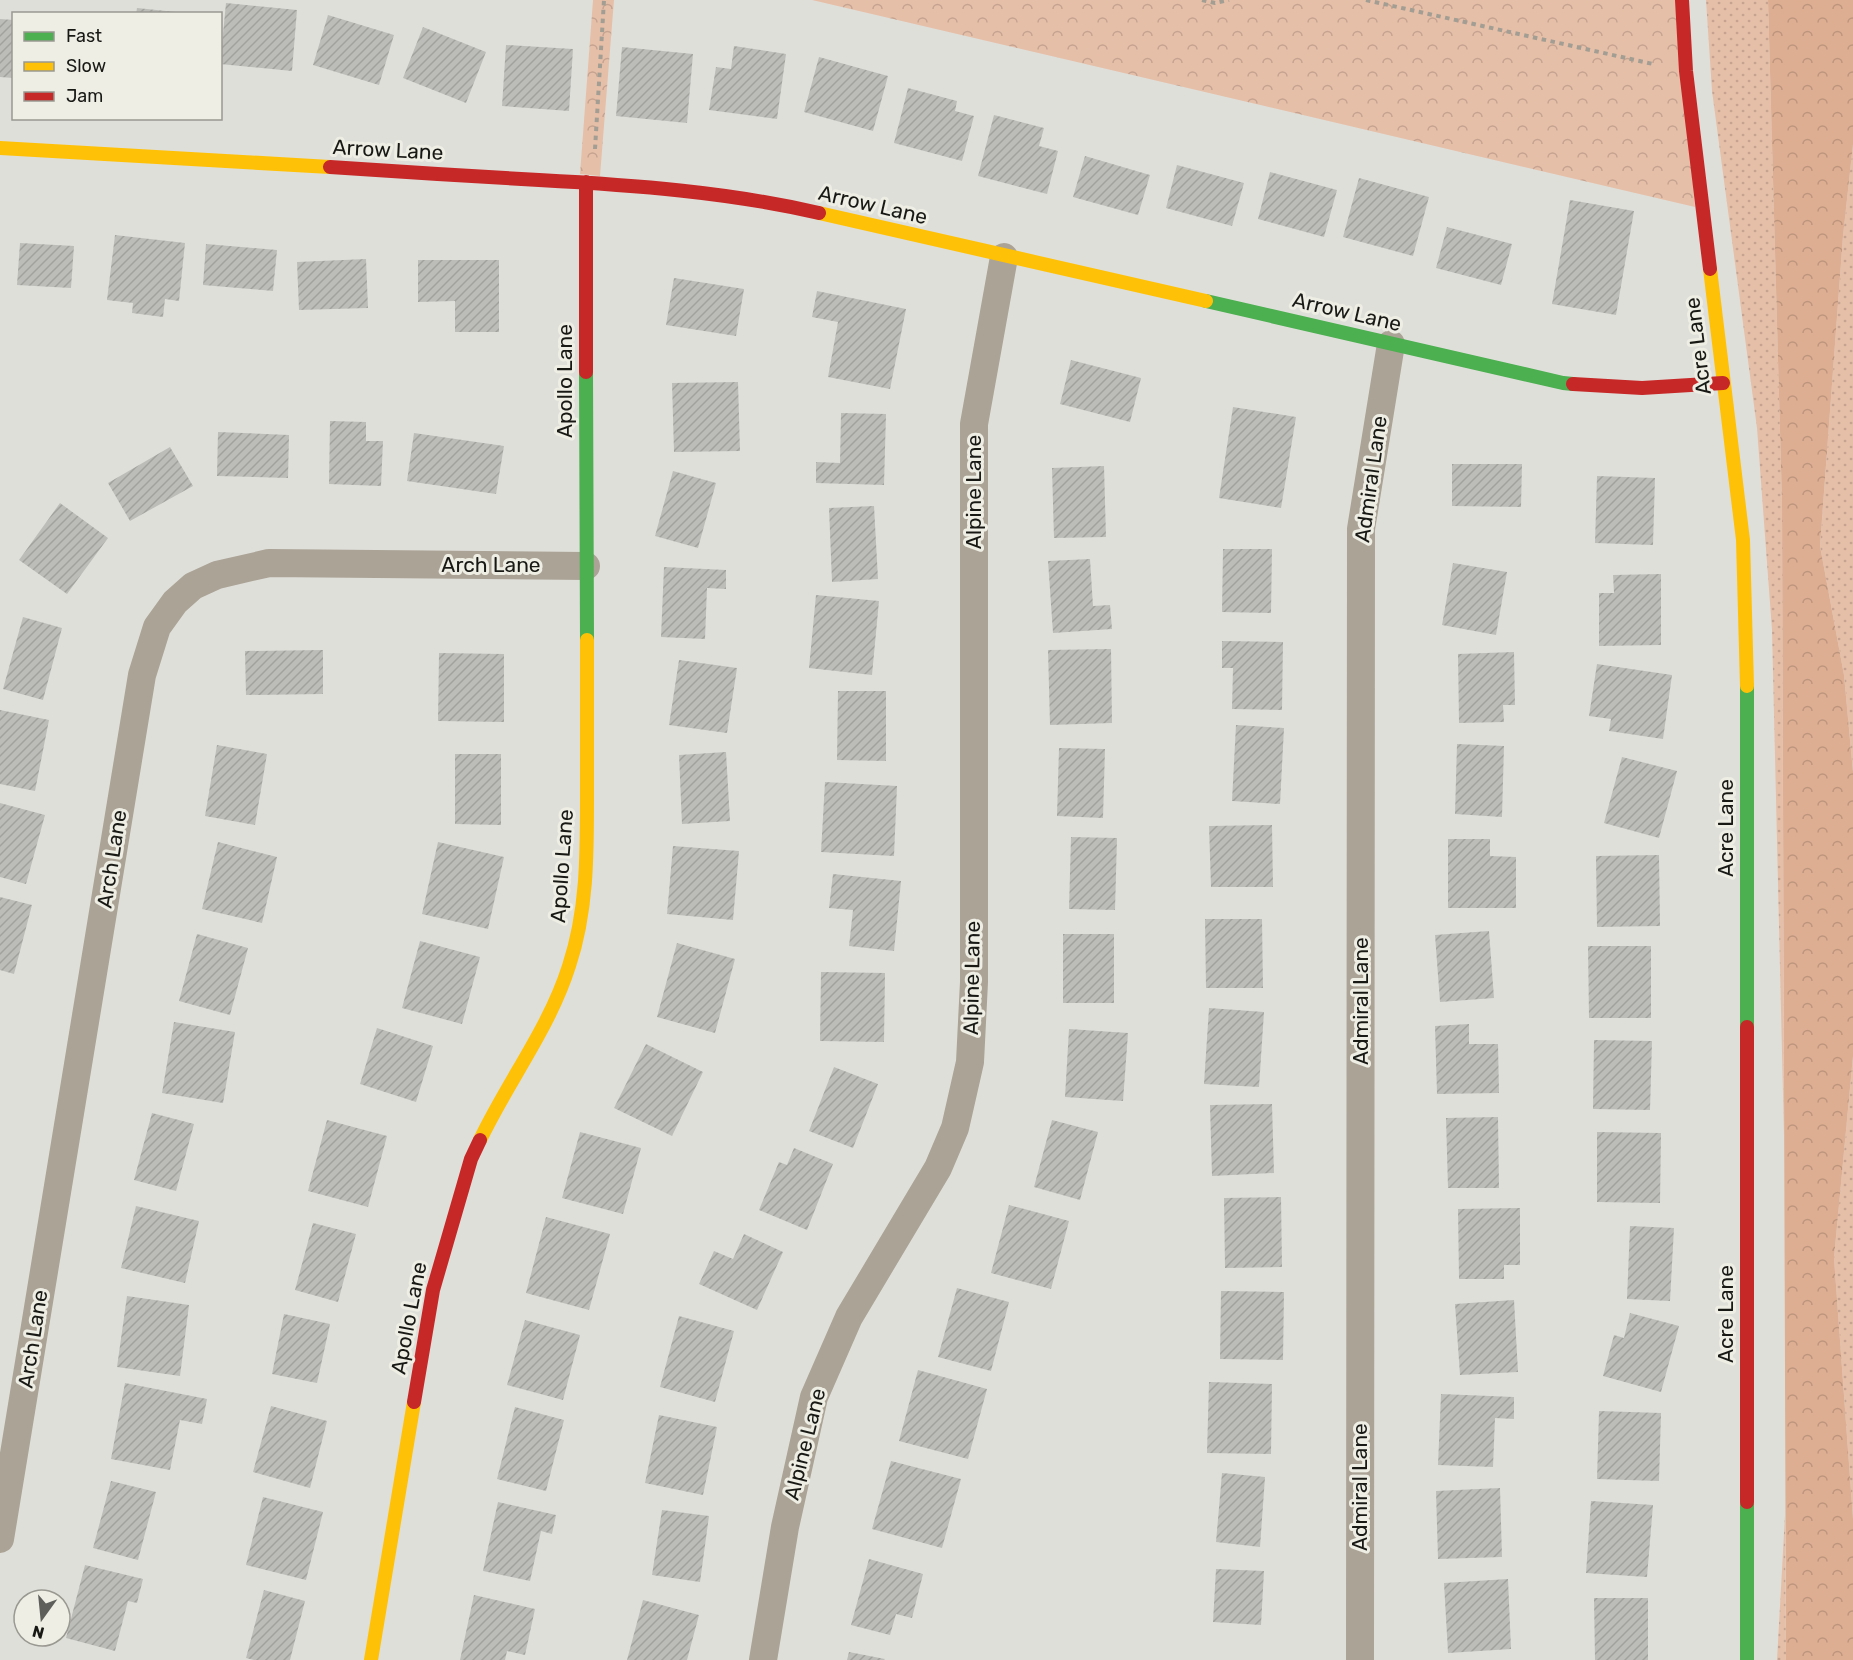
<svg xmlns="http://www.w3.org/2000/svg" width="1853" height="1660" viewBox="0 0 1853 1660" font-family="Rubik,sans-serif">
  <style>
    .grass { fill: url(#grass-dots) }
    .forest { fill: url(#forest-crowns) }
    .park { fill: url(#park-crowns) }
    .building { fill: url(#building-hatch) }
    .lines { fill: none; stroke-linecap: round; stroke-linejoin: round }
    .path { stroke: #a39e93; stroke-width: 4; stroke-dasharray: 4.5 4.5; stroke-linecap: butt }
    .street { stroke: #aba396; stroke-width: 28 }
    .fast { stroke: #4caf50; stroke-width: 14 }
    .slow { stroke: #ffc107; stroke-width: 14 }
    .jam { stroke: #c62828; stroke-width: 14 }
    .labels { text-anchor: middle; stroke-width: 6; stroke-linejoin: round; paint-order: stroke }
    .street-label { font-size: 21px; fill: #181815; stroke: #efeee4 }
  </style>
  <defs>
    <pattern id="grass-dots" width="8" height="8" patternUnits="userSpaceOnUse" patternTransform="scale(1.5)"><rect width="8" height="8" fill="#e6bfa8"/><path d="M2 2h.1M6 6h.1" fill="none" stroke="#c5a390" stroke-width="1.8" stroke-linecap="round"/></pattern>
    <pattern id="forest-crowns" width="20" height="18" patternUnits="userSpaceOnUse" patternTransform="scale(1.5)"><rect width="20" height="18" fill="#ddae92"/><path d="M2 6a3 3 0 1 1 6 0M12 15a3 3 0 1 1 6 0" fill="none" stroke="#bd957d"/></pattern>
    <pattern id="park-crowns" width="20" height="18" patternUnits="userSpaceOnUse" patternTransform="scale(1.5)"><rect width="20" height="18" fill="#e6bfa8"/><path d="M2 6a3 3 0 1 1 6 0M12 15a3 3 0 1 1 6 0" fill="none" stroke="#c5a390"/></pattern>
    <pattern id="building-hatch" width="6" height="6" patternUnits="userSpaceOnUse" patternTransform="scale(1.5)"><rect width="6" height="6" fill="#bcbcb9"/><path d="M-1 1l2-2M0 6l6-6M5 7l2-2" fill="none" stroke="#a1a19e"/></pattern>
  </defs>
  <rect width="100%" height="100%" fill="#dfdfda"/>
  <!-- grass -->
  <path class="grass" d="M1706 0H1768L1782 503 1784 1137 1772 630 1757 428 1712 91Z
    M1853 144V772L1844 675 1820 546 1843 236Z
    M1853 1056V1519L1834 1258Z
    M1785 1515 1786 1660H1777Z"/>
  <!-- forest -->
  <path class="forest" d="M1768 0H1853V144L1843 236 1820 546 1844 675 1853 772V1056L1834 1258 1853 1519V1660H1786L1782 503Z"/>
  <!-- park -->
  <path class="park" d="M593 0H614L600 176 580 174Z
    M812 0H1676L1695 207Z"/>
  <!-- building -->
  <path class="building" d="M226 3 297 10 292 71 220 64Z
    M137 8 176 12V14H136Z
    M328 15 394 35 379 85 313 65Z
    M0 19 14 20 13 78 0 77Z
    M423 27 486 52 466 103 403 78Z
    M506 45 573 49 569 111 502 106Z
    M734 46 786 54 777 119 709 110 716 67 731 69Z
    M622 47 693 54 687 123 616 116Z
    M819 57 888 76 873 131 804 112Z
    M908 88 957 101 955 111 974 116 962 161 894 143Z
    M994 115 1044 128 1039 146 1058 151 1047 194 978 176Z
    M1085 156 1150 175 1138 215 1073 197Z
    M1177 165 1244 183 1232 226 1166 208Z
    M1270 172 1337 190 1324 237 1258 219Z
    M1359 178 1429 197 1413 256 1343 237Z
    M1570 200 1634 211 1616 315 1552 304Z
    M1447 227 1512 244 1501 285 1436 268Z
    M115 235 185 243 179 301 165 299 163 317 132 313 133 303 107 300Z
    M20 243 74 246 71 288 17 285Z
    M206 244 277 250 273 291 203 285Z
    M366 259 368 308 299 310 297 262Z
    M418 260H499V332H455V301L418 302Z
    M674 278 744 289 736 336 666 325Z
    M817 291 906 309 890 389 828 377 838 322 812 317Z
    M1071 360 1141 378 1130 422 1060 404Z
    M738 382 740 451 674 452 672 383Z
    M1233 407 1296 417 1281 508 1219 498Z
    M841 413 886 414 884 485 816 483V462L840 463Z
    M330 421 366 422V441H383L381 486 329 484Z
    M218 432 289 435 288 478 217 476Z
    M414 433 504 446 496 494 407 481Z
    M170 447 193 486 130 521 108 483Z
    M1452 464H1522L1521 507 1452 506Z
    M1104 466 1106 537 1054 538 1052 468Z
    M673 471 716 483 698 548 655 536Z
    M1597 476 1655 478 1653 545 1595 543Z
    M60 503 108 538 67 594 19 560Z
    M874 506 878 579 832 582 829 508Z
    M1223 549H1272L1271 613 1222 612Z
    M1090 559 1093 606 1110 605 1112 629 1053 633 1048 561Z
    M1453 563 1507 572 1496 635 1442 625Z
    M664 567 726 570V589L707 588 705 639 661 637Z
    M1661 574V645L1599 646V593H1614L1613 575Z
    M816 595 879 601 872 675 809 668Z
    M23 617 62 628 43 700 3 689Z
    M1222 641 1283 642 1282 710 1232 709 1233 668H1222Z
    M1111 649 1112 723 1050 725 1048 650Z
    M323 650V694L246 695 245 651Z
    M1514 652 1515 705H1503L1504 722 1459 723 1458 654Z
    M439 653 504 654V722L438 721Z
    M679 660 737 668 727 733 669 725Z
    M1597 664 1672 675 1663 739 1609 731 1611 719 1589 716Z
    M838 691H886V761L837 760Z
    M0 710 49 720 35 791 0 784Z
    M1236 725 1284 728 1280 804 1232 801Z
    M1457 744 1504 746 1502 817 1455 814Z
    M217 745 267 754 255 825 205 816Z
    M1059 748 1105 749 1103 818 1057 816Z
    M726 752 730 821 682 824 679 755Z
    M455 754H501V825L455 824Z
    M1622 757 1677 771 1659 838 1604 823Z
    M825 782 897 786 894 856 821 852Z
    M0 803 45 815 26 884 0 877Z
    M1272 825 1273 887H1211L1209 826Z
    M1071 837 1117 838 1115 910 1069 909Z
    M1448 839H1490V856L1516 857V908H1448Z
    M218 842 277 857 262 923 202 909Z
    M438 842 504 857 488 929 422 914Z
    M673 846 739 851 733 920 667 914Z
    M1659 855 1660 926 1597 927 1596 856Z
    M833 874 901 881 894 951 849 946 853 910 829 908Z
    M0 897 32 905 14 974 0 970Z
    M1205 919H1262L1263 988H1206Z
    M1489 931 1494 998 1440 1002 1435 935Z
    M197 934 248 948 230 1015 179 1001Z
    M1063 934H1114V1003H1063Z
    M420 941 480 957 462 1024 402 1008Z
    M677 943 735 959 715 1033 657 1017Z
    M1588 946H1651V1018H1589Z
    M821 972 885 973 884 1042 820 1041Z
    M1209 1008 1264 1012 1259 1087 1204 1084Z
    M174 1022 235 1032 223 1103 162 1093Z
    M1469 1024V1044H1498L1499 1093 1437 1094 1435 1026Z
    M377 1028 433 1046 416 1102 360 1084Z
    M1069 1029 1128 1033 1123 1101 1065 1097Z
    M1594 1040 1652 1041 1650 1110 1593 1109Z
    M646 1044 703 1072 672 1136 614 1108Z
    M834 1067 878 1084 853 1148 809 1131Z
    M1272 1104 1274 1173 1212 1176 1210 1105Z
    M152 1113 194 1124 176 1191 134 1180Z
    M1498 1117 1499 1188H1448L1446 1118Z
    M327 1120 387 1136 368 1207 308 1191Z
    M1052 1120 1098 1132 1080 1200 1034 1187Z
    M580 1132 641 1148 623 1214 562 1198Z
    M1597 1132 1661 1133 1660 1203 1597 1202Z
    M794 1148 833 1164 807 1230 759 1210 779 1162 787 1165Z
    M1281 1197 1282 1267 1225 1268 1224 1198Z
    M1009 1205 1069 1221 1051 1289 991 1273Z
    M136 1206 199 1221 185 1283 121 1268Z
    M1520 1208V1265H1504V1279H1459L1458 1209Z
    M546 1217 610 1234 589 1310 526 1293Z
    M313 1223 356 1234 338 1302 295 1290Z
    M1630 1226 1674 1228 1670 1301 1627 1299Z
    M744 1234 783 1252 757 1310 699 1284 714 1251 733 1259Z
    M957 1288 1009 1302 991 1371 938 1357Z
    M1221 1291 1284 1292 1283 1360 1220 1359Z
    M127 1296 189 1305 180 1376 117 1367Z
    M1514 1300 1518 1372 1460 1375 1455 1304Z
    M1630 1313 1679 1326 1661 1392 1603 1376 1614 1335 1624 1338Z
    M284 1314 330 1324 317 1383 272 1374Z
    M679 1316 734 1331 715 1402 660 1387Z
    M525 1320 580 1335 563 1400 507 1385Z
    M918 1370 987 1389 968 1459 899 1441Z
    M1209 1382 1272 1384 1271 1454 1207 1453Z
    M125 1383 207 1399 202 1424 180 1420 170 1470 111 1459Z
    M1441 1394 1514 1397V1419L1495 1418 1493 1467 1438 1465Z
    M271 1406 327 1421 310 1488 253 1472Z
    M515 1407 564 1420 546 1491 497 1479Z
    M1599 1411 1661 1413 1659 1481 1597 1479Z
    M659 1415 717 1427 703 1495 645 1483Z
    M891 1461 961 1479 942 1548 872 1529Z
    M1222 1473 1265 1477 1260 1547 1216 1542Z
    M111 1481 156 1492 138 1560 93 1548Z
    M1500 1488 1502 1557 1438 1559 1436 1491Z
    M263 1497 323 1512 306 1580 246 1565Z
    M1591 1501 1653 1505 1647 1577 1586 1573Z
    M498 1502 556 1515 552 1534 541 1531 530 1581 483 1571Z
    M662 1510 709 1516 700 1582 652 1575Z
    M869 1559 923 1574 912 1618 896 1614 890 1635 851 1625Z
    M85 1565 143 1579 137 1603 128 1601 115 1651 66 1638Z
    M1216 1569 1264 1571 1261 1625 1213 1622Z
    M1508 1579 1511 1649 1448 1653 1444 1583Z
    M264 1590 305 1601 290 1660H254L246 1658Z
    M474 1595 535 1609 525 1655 507 1651 505 1660H460Z
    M1594 1598H1648V1660H1595Z
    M643 1600 699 1615 687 1660H627Z
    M849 1652 885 1659 884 1660H847Z"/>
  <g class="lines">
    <!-- path -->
    <path class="path" d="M1202 0 1215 3 1229 0
      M1366 0 1653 64
      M595 149 604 0"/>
    <!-- street -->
    <path class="street" d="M0 1539 142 675 157 627 175 602 193 586 217 575 269 563 586 566
      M763 1660 785 1527 814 1397 849 1317 938 1168 955 1128 970 1062 974 982V424L1004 257
      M1360 1660 1361 529 1391 344"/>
    <!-- fast -->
    <path class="fast" d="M1206 301 1563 383 1573 384
      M586 372 587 640
      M1747 686V1027
      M1747 1502V1660"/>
    <!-- slow -->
    <path class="slow" d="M0 148 330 167
      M819 213 1206 301
      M1710 269 1743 540 1747 686
      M480 1140C508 1081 549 1029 569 966 588 909 587 850 587 790 587 740 587 690 587 640
      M371 1660 414 1402"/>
    <!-- jam -->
    <path class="jam" d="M1682 0 1686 71 1710 269
      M330 167C400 172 469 176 539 180 633 185 728 192 819 213
      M586 182V372
      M1573 384 1642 388 1723 383
      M1747 1027V1502
      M414 1402 433 1290 471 1159 480 1140"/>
  </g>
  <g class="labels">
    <!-- street labels -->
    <g class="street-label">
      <text transform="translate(388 150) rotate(3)" y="7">Arrow Lane</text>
      <text transform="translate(873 205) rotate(13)" y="7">Arrow Lane</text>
      <text transform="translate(1347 312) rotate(13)" y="7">Arrow Lane</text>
      <text transform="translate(1698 346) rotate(-97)" y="7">Acre Lane</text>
      <text transform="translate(565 381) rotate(-90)" y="7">Apollo Lane</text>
      <text transform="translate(1371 479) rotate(-82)" y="7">Admiral Lane</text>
      <text transform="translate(974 492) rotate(-90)" y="7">Alpine Lane</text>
      <text x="491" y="572">Arch Lane</text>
      <text transform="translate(1726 828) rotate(-90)" y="7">Acre Lane</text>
      <text transform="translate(112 859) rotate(-81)" y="7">Arch Lane</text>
      <text transform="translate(562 866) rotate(-86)" y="7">Apollo Lane</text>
      <text transform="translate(972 978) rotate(-89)" y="7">Alpine Lane</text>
      <text transform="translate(1361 1001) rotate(-90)" y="7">Admiral Lane</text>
      <text transform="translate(1726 1314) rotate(-90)" y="7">Acre Lane</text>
      <text transform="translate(409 1318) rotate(-79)" y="7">Apollo Lane</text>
      <text transform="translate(33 1339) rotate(-81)" y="7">Arch Lane</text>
      <text transform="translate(805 1444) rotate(-76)" y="7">Alpine Lane</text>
      <text transform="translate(1360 1487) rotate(-90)" y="7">Admiral Lane</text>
    </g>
  </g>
  <!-- legend -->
  <rect x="12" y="12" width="210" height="108" fill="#efeee4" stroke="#999891" stroke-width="1.5"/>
  <rect x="24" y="32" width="30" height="9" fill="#4caf50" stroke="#999891" stroke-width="1.5"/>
  <text x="66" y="42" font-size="18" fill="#181815">Fast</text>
  <rect x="24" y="62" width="30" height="9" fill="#ffc107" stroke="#999891" stroke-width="1.5"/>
  <text x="66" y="72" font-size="18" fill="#181815">Slow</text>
  <rect x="24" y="92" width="30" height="9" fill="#c62828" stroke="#999891" stroke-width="1.5"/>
  <text x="66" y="102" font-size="18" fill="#181815">Jam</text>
  <!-- north arrow -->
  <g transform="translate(42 1618) rotate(195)"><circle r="28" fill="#efeee4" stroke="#999891" stroke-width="1.5"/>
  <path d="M0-4.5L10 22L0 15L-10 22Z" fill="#5e5e5a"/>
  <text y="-9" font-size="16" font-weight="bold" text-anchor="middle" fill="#181815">N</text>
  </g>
</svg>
